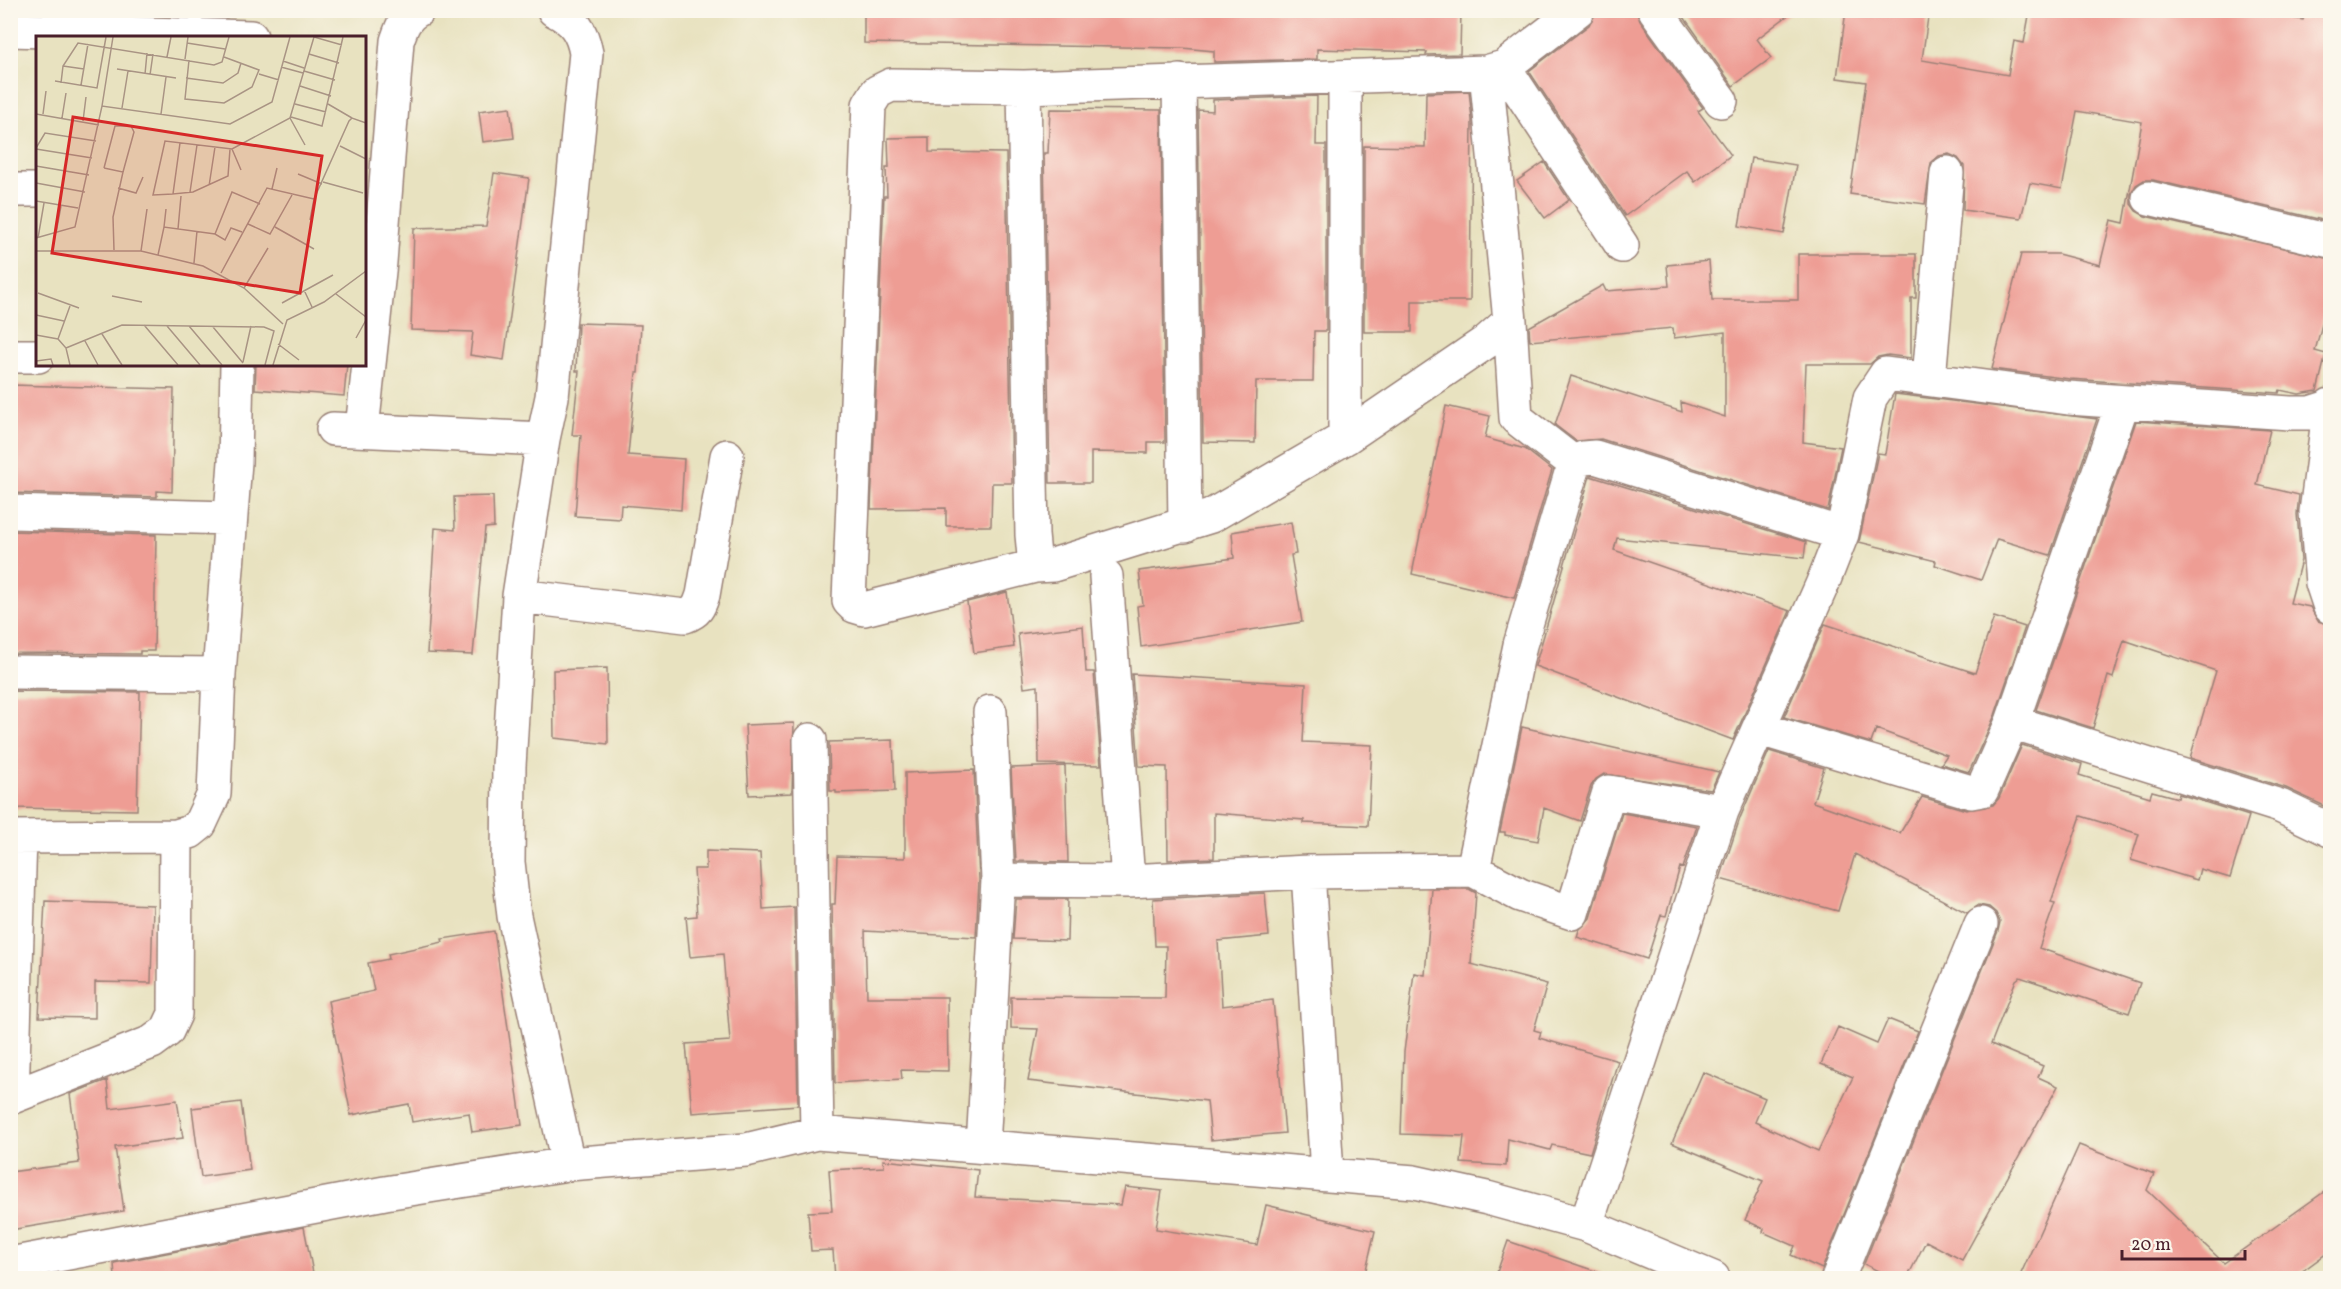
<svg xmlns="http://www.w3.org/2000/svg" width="2341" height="1289" viewBox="0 0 2341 1289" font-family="Vollkorn,serif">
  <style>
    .building { fill: #ee9d94 }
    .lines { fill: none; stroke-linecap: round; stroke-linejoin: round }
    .street-casing { stroke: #998076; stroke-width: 36 }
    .street { stroke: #fff; stroke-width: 33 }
    .inset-road { fill: none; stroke: #a99484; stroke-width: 1.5 }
    .view { fill: #d62828; fill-opacity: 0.15; stroke: #d62828; stroke-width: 3 }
    .inset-edge { fill: none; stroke: #4a1f2b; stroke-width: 3 }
  </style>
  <rect width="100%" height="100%" fill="#fbf7ec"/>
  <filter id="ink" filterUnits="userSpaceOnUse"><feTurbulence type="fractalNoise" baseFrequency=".0167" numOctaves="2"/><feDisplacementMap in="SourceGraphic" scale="12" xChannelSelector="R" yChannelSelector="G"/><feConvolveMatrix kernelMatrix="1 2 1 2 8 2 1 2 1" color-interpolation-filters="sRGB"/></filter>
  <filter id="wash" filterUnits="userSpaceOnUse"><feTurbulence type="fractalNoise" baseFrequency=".008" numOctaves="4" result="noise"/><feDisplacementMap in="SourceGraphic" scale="24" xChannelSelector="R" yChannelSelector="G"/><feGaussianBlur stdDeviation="1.35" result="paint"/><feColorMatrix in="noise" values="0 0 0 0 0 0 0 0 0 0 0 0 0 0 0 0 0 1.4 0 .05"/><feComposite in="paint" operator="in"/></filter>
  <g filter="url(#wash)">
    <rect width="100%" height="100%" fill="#e8e2c0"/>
    <g id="blocks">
      <!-- building -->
      <path class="building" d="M864 10H1461L1460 54 1426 55 1427 52 1317 49V59L1214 62V51L1182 48 864 43Z
        M1596 10H1636L1640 21 1703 108 1698 111 1731 155 1695 182 1687 171 1625 216 1529 71 1589 25Z
        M1679 10H1795L1757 39 1771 58 1733 86Z
        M1846 10H1929L1922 60 2008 75 2014 41 2024 43 2030 10H2245L2303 20 2306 10H2331V222L2153 180H2144L2136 185 2131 194V204L2136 211 2145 216 2331 259V290L2315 351 2326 354 2317 391 2299 394 2280 390 2279 393 2070 379 1992 369 2021 254H2058L2100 265 2111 220 2124 223 2142 122 2077 111 2062 189 2030 183 2021 218 1963 210 1964 166 1958 158 1949 154 1939 156 1931 163 1925 204 1850 194 1866 82 1837 78Z
        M1469 91 1472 120 1470 301H1412V332H1364V146L1425 147 1426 93Z
        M1317 96 1316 145H1326V331H1314L1313 381H1256L1255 443 1203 442 1198 110 1213 111V100Z
        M510 107 514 138 483 142 479 111Z
        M1050 109 1161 110 1165 442H1148V453L1091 452V483H1050L1044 153H1048Z
        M929 137V152L1006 153 1012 483H992L991 526H946V508L871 509 884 196H887L886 168H889L888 138Z
        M1751 158 1796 165 1784 234 1739 226Z
        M1544 162 1569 200 1545 218 1517 181Z
        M494 173 529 178 504 360 470 355 473 332 411 330 414 228 486 226Z
        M1798 254H1916V298H1911V358L1888 355 1878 357 1870 364H1806L1803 442 1841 447 1828 510 1601 439 1576 441 1555 425 1571 376 1682 412 1681 402 1725 417V332L1674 338 1673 328 1530 341 1529 327 1603 285 1606 291 1669 286 1667 265 1709 261 1712 300H1798Z
        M578 323 641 325 638 373H636L628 455 684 459 681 510 621 505 620 519 575 516 581 435H572L579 371H576Z
        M256 364H347L344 396 255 389Z
        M10 385 174 389 172 492 157 491V497L10 493Z
        M1895 394 2097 419 2050 555 1997 539 1981 580 1935 565 1936 561 1859 542 1878 453 1885 454Z
        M1446 406 1490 416 1485 438 1525 449 1552 470 1514 598 1412 574Z
        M2136 421 2270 430 2257 485 2299 495 2297 514 2301 560 2290 603 2310 607 2318 621 2331 625V809L2286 788 2190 758 2216 671 2124 640 2113 678 2108 676 2093 728 2036 710Z
        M1590 476 1806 542 1804 558 1617 538 1614 550 1790 611 1733 740 1535 666Z
        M493 496 494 527 485 528 473 655 427 653 435 528 455 530 454 497Z
        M1291 522 1296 554 1291 555 1302 622 1141 647 1137 606 1143 605 1139 571 1234 558 1232 532Z
        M10 531 156 535 154 651H140V654L10 653Z
        M1007 592 1014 647 974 653 967 602Z
        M1994 617 2025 627 1995 715 1969 772 1941 764 1947 755 1876 729 1871 743 1784 717 1825 624 1975 673Z
        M1083 626 1086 672H1094L1101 765 1039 764 1038 686 1024 688 1018 634Z
        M607 668 608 744 554 738 553 670Z
        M1132 674 1306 684 1303 742 1372 745 1368 826 1304 823V820L1214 813V858L1168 860 1167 767 1139 766Z
        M10 691 140 692 137 810 10 808Z
        M794 723 792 793 749 795 745 725Z
        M1522 727 1719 772 1711 790 1604 774 1596 779 1591 786 1580 821 1544 808 1538 841 1505 835V832H1500Z
        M893 740 895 791 836 793V791H830L829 742Z
        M2022 745 2082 764 2079 775 2150 797 2152 791 2178 798 2179 794 2249 816 2230 878 2200 869 2197 880 2131 860 2139 834 2081 816 2051 902 2055 903 2039 948 2140 983 2129 1013 2020 977 2016 980 1991 1044 2043 1066 2038 1077 2058 1086 1962 1260 1926 1241 1907 1278H1892L1864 1264 1998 931 2000 922 1996 913 1989 907 1979 905 1967 913 1855 854 1838 911 1720 879 1740 818 1769 751 1824 768 1813 802 1900 833 1922 797 1966 810 1993 805 1999 798Z
        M1065 766 1068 862 1016 861 1011 768Z
        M974 770 979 880 976 937 865 931 867 997H947L948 1071 901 1070 902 1079 835 1083 832 904H835L837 856 905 858V773Z
        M1622 813 1697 826 1683 868 1680 867 1666 916 1661 915 1647 959 1577 937 1579 930 1590 918Z
        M706 851 760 853 763 909 794 907 798 1105 692 1113 686 1044 730 1041 723 954 690 957 686 917 697 916 694 869H706Z
        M1432 889H1469L1476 893 1471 964 1547 984 1534 1030 1541 1032 1539 1038 1618 1061 1590 1153 1552 1145 1550 1150 1508 1139 1506 1166 1461 1163 1464 1136 1401 1134 1404 1052 1414 973 1425 975Z
        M1265 893 1269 936 1218 941 1222 1006 1273 1000 1285 1133 1211 1140 1207 1101 1028 1081 1038 1029 1011 1028V997L1165 998 1166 946H1155L1153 899Z
        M1016 899H1068L1067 941 1013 939Z
        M45 901 153 905 151 983 95 982V1018L39 1017Z
        M494 931 522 1125 472 1132 469 1113 412 1122 409 1104 351 1115 328 1001 374 991 368 963 389 959 388 954 443 942 442 939Z
        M1888 1019 1918 1031 1822 1269 1791 1255 1795 1246 1763 1232 1764 1229 1745 1220 1763 1181 1672 1143 1703 1072 1765 1098 1755 1122 1818 1151 1853 1077 1821 1064 1838 1027 1877 1044Z
        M107 1080 110 1109 177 1100 183 1138 115 1147 124 1211 10 1230V1172L79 1163 70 1094Z
        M241 1102 250 1170 201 1177 192 1108Z
        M2079 1145 2154 1174 2147 1190 2224 1263 2331 1187V1250L2293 1278H2019Z
        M883 1160 978 1170 975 1197 1121 1205 1125 1187 1162 1191 1156 1229 1257 1245 1266 1205 1375 1231 1364 1278H835L833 1250 811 1251 808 1212 832 1211 829 1170 884 1167Z
        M304 1227 314 1278H115L114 1263Z
        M1508 1241 1601 1273 1600 1278H1495Z"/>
    </g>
  </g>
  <g filter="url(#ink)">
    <use href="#blocks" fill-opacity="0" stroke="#998076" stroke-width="1.5"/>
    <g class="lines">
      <!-- street casing -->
      <g class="street-casing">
        <path id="street" d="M1655 10 1721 101
          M10 30 251 37
          M1504 67 1622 246
          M1179 81 1185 526
          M1024 87 1032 535 1035 566 1053 565 1211 516 1345 438 1486 342 1510 321 1486 72
          M10 190H38
          M2149 198 2330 241
          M1510 321 1516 418 1574 463
          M10 356H38
          M1929 378 1947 173
          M2330 405 2316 512 2322 583 2330 607
          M333 429 543 439 519 596 509 766 508 862 514 916 568 1164
          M362 429 380 262 397 41C401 29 405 16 418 10
          M1345 438V77
          M543 439 552 397 586 53C582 31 574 20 554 10
          M10 512 230 518
          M1035 566 864 609 854 606 849 601 869 105 877 92 891 85 1024 87 1486 72 1504 67 1578 10
          M1106 576 1128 881
          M519 596 685 616C697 612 699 607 703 595L727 456
          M10 672 219 674
          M990 712 998 880
          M2012 722 2280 806 2330 830
          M1760 729 1971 792 1982 790 2012 722 2123 402
          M810 740 817 1133
          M10 837 176 836
          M1473 870 1520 645 1574 463 1583 458 1595 457 1842 534
          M1308 872 1327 1173
          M12 1097 20 837
          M10 1098 152 1042 167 1031 175 1014 176 836 190 832 200 824 214 794 219 674 235 462 237 364
          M983 1147 998 880 1128 881 1308 872 1473 870 1520 895 1572 913 1609 792 1722 811
          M1586 1225 1722 811 1822 585 1842 534 1870 398 1886 374 2068 398 2290 413H2310L2329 407
          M10 1264 385 1193 568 1164 746 1150 817 1133 1414 1182 1487 1198 1586 1225 1713 1278
          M1838 1278 1981 924"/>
      </g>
      <!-- street -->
      <use href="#street" class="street"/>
    </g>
  </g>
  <!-- overview -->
  <g transform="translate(36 36)">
    <rect width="330" height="330" fill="#e8e2c0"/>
    <path class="inset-road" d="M278 1 306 9M151 7 189 13M273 18 303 27M131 21 135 1M149 23 152 1M153 24 149 63 188 67 216 51 223 34 188 21M247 25 268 32M27 30 48 33M245 31 267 37M81 33 140 42M268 35 299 44M109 38 111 17M223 38 243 44M114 39 117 18M150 42 187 47 202 37 205 27M19 45 61 52 70 1M25 47 27 30 42 7 178 29 186 26 193 1M45 49 52 8M264 50 295 60M259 68 290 76M292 68 316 82M66 70 77 1M86 72 92 35M0 78 63 89M7 78 10 55M125 78 130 41M255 81 286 90 307 1M26 82 30 57M254 82 269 109M47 85 50 61M144 107 137 158 157 156 192 140 194 113M304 110 330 123M0 112 9 97 60 105M0 113 56 122M196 113 205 134M0 130 53 139M68 132 79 90H95L98 96 87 136M68 132 87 136 77 181 78 214M262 138 286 148M287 146 327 157M0 147 49 156M173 150 179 111M82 152 100 157 107 141M236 153 241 132M154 156 161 109M137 158 117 159 129 105 196 113 254 82 278 1M0 165 42 172M274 184 278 163 313 85 316 82 330 87M212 188 234 198 256 159M128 191 130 173M239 191 278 213M142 193 145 160M20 197 25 170M179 198 196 156 224 168M0 202 39 191 66 70 194 88 236 66 254 1M2 202 8 167M0 215H105L167 230 208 252 247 288M105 215 111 173M122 219 128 191 179 198 189 204 195 192 206 196M158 227 161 195M185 237 231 152 278 163M208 252 232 212M268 254 276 271M2 257 43 272M300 258 330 281M76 260 106 266M246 267 297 239M0 279 28 285M108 289 142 329M131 290 164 329M153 290 186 329M177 291 207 327M66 298 86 329M0 299 22 303 30 312 34 329M320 302 330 284M22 303 34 270M49 305 62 329M242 308 263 324M30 312 86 289 228 291 238 295 229 329M0 325 15 323 17 329M207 326 215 290M237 329 251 284 288 266 330 235"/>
    <path class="view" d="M37 81 286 120 264 257 16 217Z"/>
    <rect width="330" height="330" class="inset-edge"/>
  </g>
  <!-- margin -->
  <rect width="2341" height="1289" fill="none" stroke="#fbf7ec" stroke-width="36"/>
  <!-- scale -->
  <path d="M2122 1250v9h123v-9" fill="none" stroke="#4a1f2b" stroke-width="3"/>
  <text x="2131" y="1250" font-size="18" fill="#4a1f2b" stroke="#fbf7ec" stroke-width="4.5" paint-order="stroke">20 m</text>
</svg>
